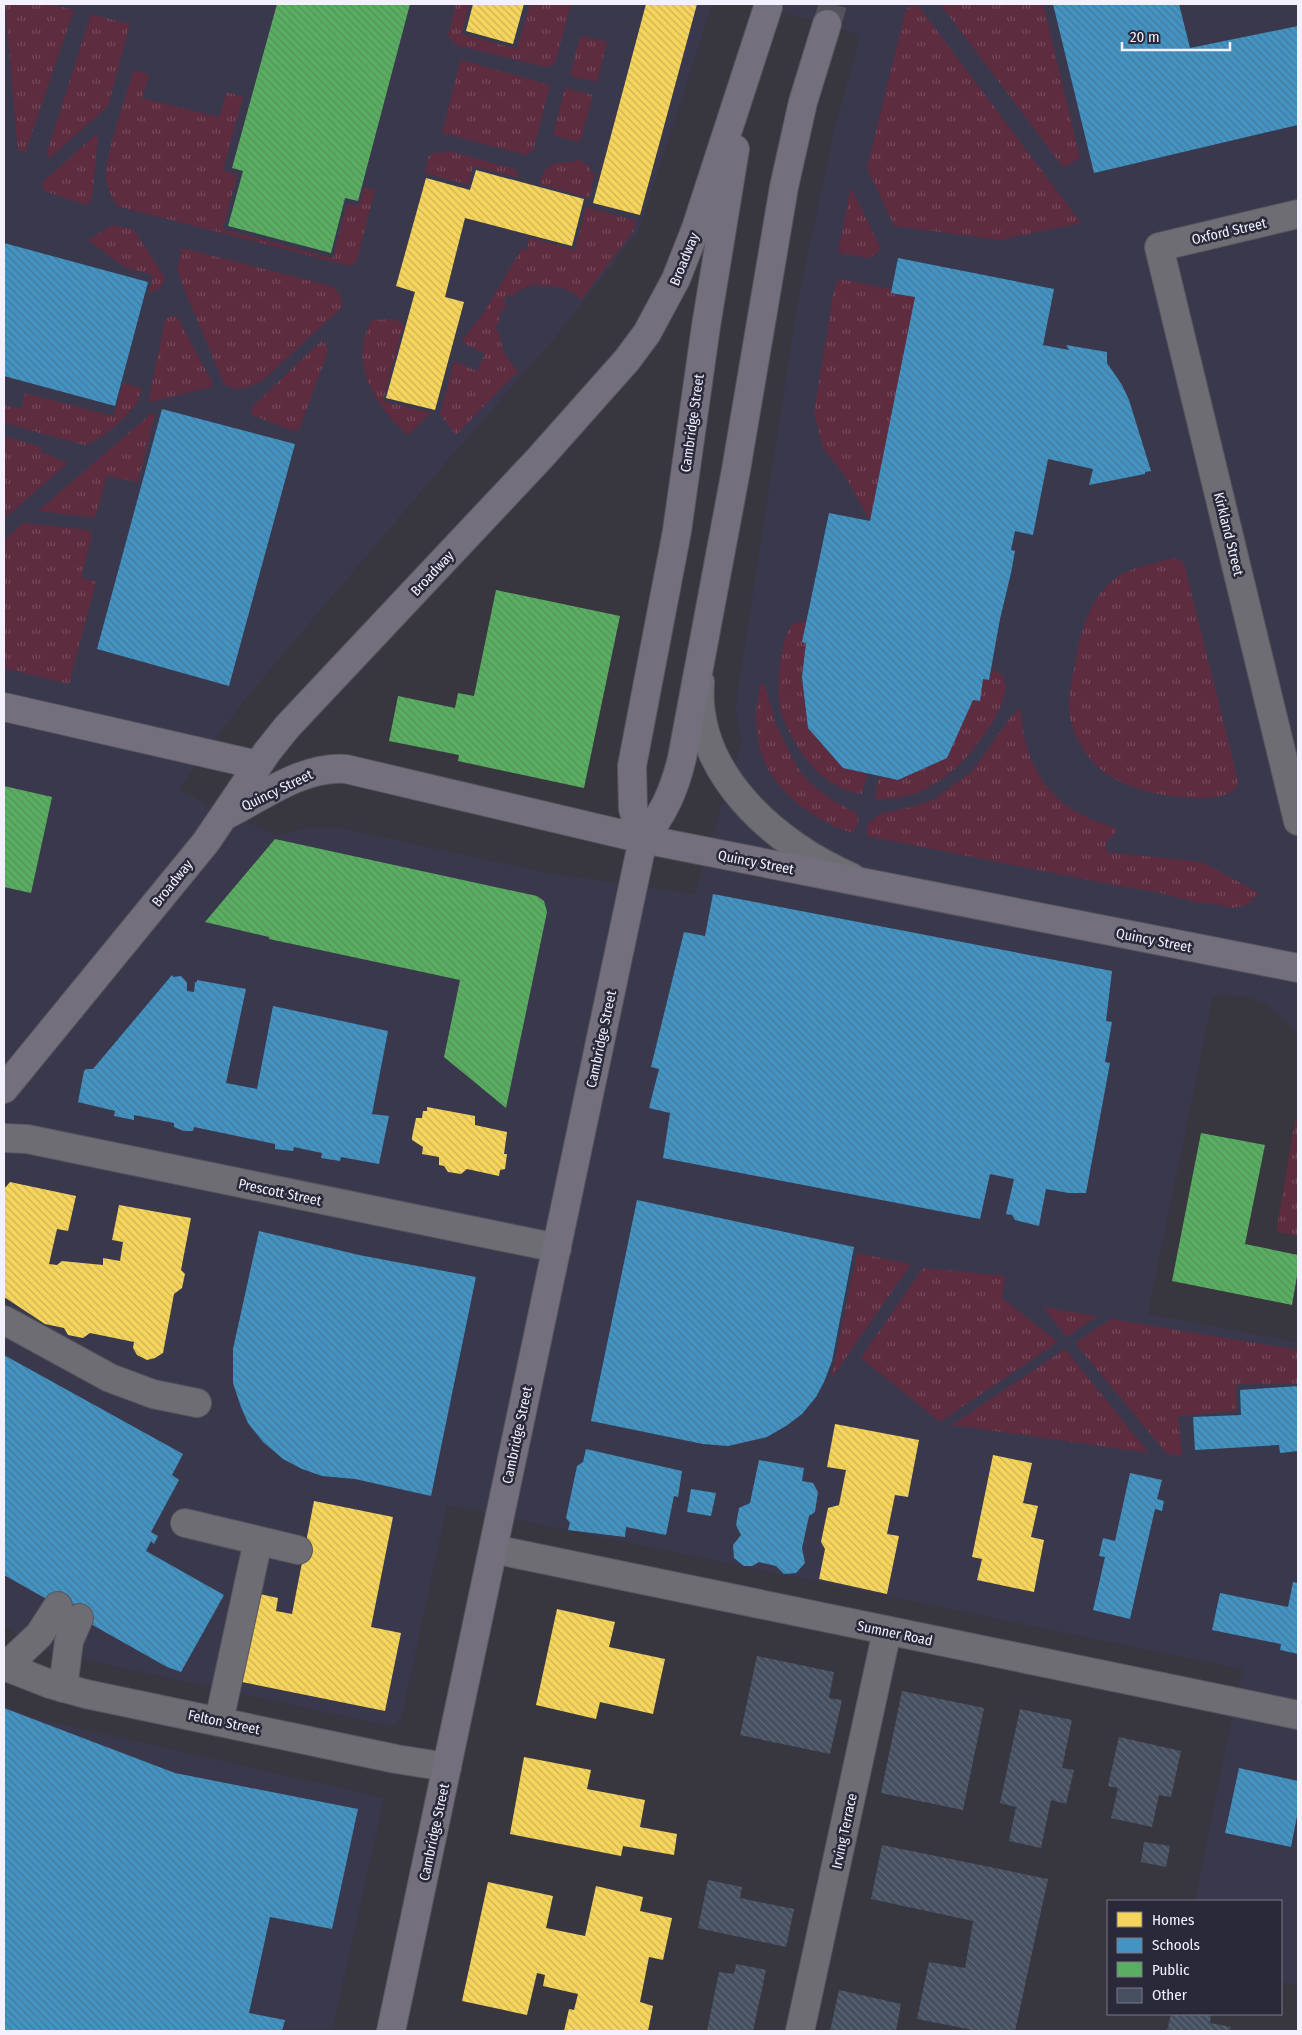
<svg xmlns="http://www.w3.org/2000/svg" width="1302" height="2035" viewBox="0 0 1302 2035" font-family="'Fira Sans Condensed',sans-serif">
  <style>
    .built { fill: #3a384d }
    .grass { fill: url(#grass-tufts) }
    .homes { fill: url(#homes-back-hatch) }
    .schools { fill: url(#schools-back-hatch) }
    .public { fill: url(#public-back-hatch) }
    .building { fill: url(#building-back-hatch) }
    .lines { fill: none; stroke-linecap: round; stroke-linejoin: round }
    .major-tunnel { stroke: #54535c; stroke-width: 28; stroke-dasharray: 28 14; stroke-linecap: butt }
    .minor-casing { stroke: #57565e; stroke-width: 30 }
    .major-casing { stroke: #57565e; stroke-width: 30 }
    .minor { stroke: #6d6d73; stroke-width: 28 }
    .major { stroke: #746f7c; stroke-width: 28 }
    .labels { text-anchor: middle; stroke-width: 5; stroke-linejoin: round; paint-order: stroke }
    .street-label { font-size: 14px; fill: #f2f1fd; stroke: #2a293a }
  </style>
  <defs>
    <pattern id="grass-tufts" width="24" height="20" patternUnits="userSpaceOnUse" patternTransform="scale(1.25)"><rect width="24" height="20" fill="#5d2c3f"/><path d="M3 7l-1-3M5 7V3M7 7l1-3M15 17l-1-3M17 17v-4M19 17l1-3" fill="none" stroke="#754b5c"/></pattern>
    <pattern id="homes-back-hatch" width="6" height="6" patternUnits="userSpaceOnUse" patternTransform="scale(1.25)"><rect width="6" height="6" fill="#f6d55c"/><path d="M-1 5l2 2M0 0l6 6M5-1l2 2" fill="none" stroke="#cbb258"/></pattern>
    <pattern id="schools-back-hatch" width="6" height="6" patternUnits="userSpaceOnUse" patternTransform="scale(1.25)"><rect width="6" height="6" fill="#4393c3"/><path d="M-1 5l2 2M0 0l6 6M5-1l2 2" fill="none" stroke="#457999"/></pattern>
    <pattern id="public-back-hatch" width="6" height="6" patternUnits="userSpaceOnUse" patternTransform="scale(1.25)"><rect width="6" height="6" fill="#5aae61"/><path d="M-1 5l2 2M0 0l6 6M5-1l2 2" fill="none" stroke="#558f5b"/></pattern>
    <pattern id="building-back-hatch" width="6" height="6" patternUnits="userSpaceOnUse" patternTransform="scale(1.25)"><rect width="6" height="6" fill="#454f5f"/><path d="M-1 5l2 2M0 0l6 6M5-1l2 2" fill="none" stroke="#606977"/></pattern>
  </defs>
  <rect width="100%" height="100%" fill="#383740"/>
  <!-- built -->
  <path class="built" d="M4 4H712L638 232 557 335 435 475 245 699 178 790 277 836 306 828H341L547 873 695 894 742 740 737 722 736 703 798 300 833 136 860 35 759 4H1298V1036L1292 1026 1268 1005 1245 996 1213 995 1148 1314 1298 1342V1985L1281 1982V1901H1195L1242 1669 447 1505 401 1719 390 1726 47 1651 4 1626Z
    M4 1703 26 1716 384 1798 332 2031H4Z"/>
  <!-- grass -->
  <path class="grass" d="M5 4H50L74 10 25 153 18 151Z
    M456 4H469L462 34 517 49 530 4H571L555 63 551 66 545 67 456 45 448 36Z
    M917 4 1081 223 999 240 894 226 867 168 906 9Z
    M940 4H1043L1080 158 1063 167Z
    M91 14 130 24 108 106 51 157H48L47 152Z
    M580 36 607 42 597 82 570 76Z
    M462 60 550 85 533 151 526 155 442 133 460 62Z
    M134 70 149 75 142 98 219 117 227 92 243 97 223 170 237 175 223 229 333 258 347 204 359 206 364 187 375 190 356 263 350 266 117 206C113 198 108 190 106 181 104 158 126 95 134 70Z
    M565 88 593 95 580 142 553 135Z
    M95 135 98 136 92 198 89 203 86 205 44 191 42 184 44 181Z
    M453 152 517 170 519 178 473 166 469 185 425 173 428 158 432 153Z
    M579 160 589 166 591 172 595 173 589 198 539 184C548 157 556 166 579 160Z
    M851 187 881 249 870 258 838 253Z
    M586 207 636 221 633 232 581 300C570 287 553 285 537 286L536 283 516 292 513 297 508 295 503 300 507 304 504 310H501L496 331 499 332C502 349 505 358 518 371L456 435 440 414 454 361 477 371 485 354 461 342 484 312 522 248 527 250 529 238 575 250Z
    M112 225 133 229 165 277C162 287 159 291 149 292L153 275 124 267 88 240Z
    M182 248 331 286C340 292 343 297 341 308L263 380C253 386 237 394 226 385 223 383 221 377 220 374L186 294 177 268Z
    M840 279 892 289V293L915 297 870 521 845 476 823 448 814 413 833 295 836 284Z
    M175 316 179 320 209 376 212 383 211 387 151 402 148 401 149 398 165 320 169 317Z
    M393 319 403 323V327L383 401 431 413 408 435C376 408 347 361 372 320Z
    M321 341 326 344 328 351 300 427 297 431 291 430 252 415 251 410 253 406Z
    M123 383 142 388C140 393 139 399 137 403 126 418 101 441 84 445L4 423V405L21 409 25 393 113 416Z
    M152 413 155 415 138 482 107 476 95 518 38 511Z
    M4 436 41 447V452L68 463 4 519Z
    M23 523 89 530 92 535 81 577 96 582 69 684 4 668V540Z
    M1173 558C1180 559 1183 561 1185 568L1238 781C1237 808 1163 796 1145 791 1131 787 1116 780 1104 772 1088 761 1074 737 1070 718 1066 698 1074 674 1077 654 1082 624 1094 590 1122 574 1137 566 1157 563 1173 558Z
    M806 622 802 642 806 643 802 677 808 728 843 768 867 774 862 794C822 789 795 750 782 715 775 696 779 641 792 625 795 621 801 622 806 622Z
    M991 669C1031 680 976 748 961 763 952 772 941 780 930 786 913 797 895 799 875 799L879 777 899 780 947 758 973 700 980 701 983 679 989 680Z
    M760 684 765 686 775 722 796 766 810 783 832 800 856 813 859 822 853 833C813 821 768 788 759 745 757 734 756 722 756 711 757 702 760 693 760 684Z
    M1021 709C1021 745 1038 785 1067 806 1082 816 1099 823 1116 828V833L1106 842V852L1202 862 1259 893 1247 905 1232 908 1215 904 1195 902 1157 892 1119 886 867 836V826L879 814 911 807 933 800 973 770 1012 715Z
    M1298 1119V1236L1278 1232 1277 1227 1295 1121Z
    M857 1253 911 1264 831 1379Z
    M923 1268 1005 1276 1002 1298 1058 1342 940 1422 861 1358Z
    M1043 1307 1097 1316 1067 1337Z
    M1111 1319 1298 1350V1384H1236V1411L1178 1416 1182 1455 1167 1454 1075 1343Z
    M1065 1349 1149 1453 952 1425Z"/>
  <!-- homes -->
  <path class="homes" d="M473 4H524L513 44 466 31Z
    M646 4H697L640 215 593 203Z
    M476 170 584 199 572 246 465 218 445 297 464 302 435 410 386 398 415 292 396 286 426 178 470 190Z
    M427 1107 475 1116V1125L507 1132 504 1154H507L505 1169 500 1170 499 1176 467 1169 461 1174 448 1172 444 1166 439 1165V1157L422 1154 423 1147 412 1140V1137L416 1118H422L423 1111H427Z
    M10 1182 76 1196 68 1231 57 1229 49 1264 57 1265 62 1261 103 1265V1258L120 1261 123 1242 112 1240 119 1205 191 1218 181 1270 185 1274 182 1288 174 1294 163 1353 155 1358 147 1360 137 1355 133 1348 134 1342 90 1333 83 1338 68 1335 64 1328 45 1324 4 1297V1189Z
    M835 1424 919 1440 908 1497 895 1495 887 1534 899 1536 887 1594 819 1579 825 1549 821 1542 828 1508 839 1505 846 1470 827 1467Z
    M993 1455 1032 1463 1023 1503 1038 1506 1031 1537 1044 1540 1034 1592 977 1580 982 1559 972 1557Z
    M314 1501 393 1517 371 1627 401 1633 385 1711 237 1681 255 1593 278 1598 276 1611 292 1614Z
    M557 1609 615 1622 609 1647 665 1659 653 1714 600 1702 596 1719 536 1705Z
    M524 1757 591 1770 587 1789 645 1800 640 1827 677 1834 674 1855 623 1846 621 1856 510 1834Z
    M488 1882 553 1896 546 1928 585 1936 596 1886 643 1897 640 1911 672 1918 663 1960 649 1957 640 2002 653 2006 648 2031H564L569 2009 574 2010 578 1994 543 1986 545 1975 537 1973 527 2015 462 2001Z"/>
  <!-- schools -->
  <path class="schools" d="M1053 4H1179L1190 48 1298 26V125L1094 173Z
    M4 243 148 282 115 406 4 376Z
    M898 258 1054 289 1043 345 1069 350 1066 345 1107 352V363L1122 385 1129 400 1151 471 1145 472V474L1089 485 1093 469 1048 459 1033 535 1015 531 1011 550 1015 551 1011 573 1000 619 989 680 983 679 980 701 973 700 947 758 898 780 843 768 808 728 802 677 806 643 802 642 829 513 870 521 915 297 891 293Z
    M162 409 295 444 229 686 97 649Z
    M713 894 1112 971 1106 1021 1112 1022 1105 1062 1110 1063 1086 1193H1069L1046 1189 1039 1226 1015 1220 1012 1215 1006 1214 1014 1179 990 1174 980 1219 663 1158 670 1113 649 1108 659 1069 651 1067 684 932 705 936Z
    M172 975 173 977 181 976 184 979 187 983V991L194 992 195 982H197V980L246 989 226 1083 257 1089 273 1006 388 1031 372 1114 389 1116 379 1164 341 1157 340 1161 321 1158 322 1153 294 1147 293 1151 275 1149V1144L194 1127 193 1131H184L174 1127V1123L134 1115V1120L114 1116 115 1111 78 1102 84 1071 86 1069H93Z
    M637 1200 854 1247 832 1361 824 1382 816 1397 802 1414 786 1426 767 1437 728 1446 703 1444 591 1421Z
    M259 1231 359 1255 476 1277 431 1496 355 1479 322 1476 302 1469 283 1459 263 1442 248 1423 241 1407 233 1383V1349Z
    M4 1355 183 1454 172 1475 179 1480 151 1532 158 1536 154 1544 151 1541 146 1551 224 1595 181 1672 167 1667 4 1575Z
    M1298 1386V1451L1280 1453 1279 1445 1195 1450 1193 1417 1241 1415 1240 1390Z
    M586 1449 682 1471 678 1497 674 1496 666 1535 626 1527 625 1537 568 1530 570 1523 566 1518 577 1466 583 1462Z
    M759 1460 804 1468 802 1481 813 1483 818 1492 815 1512 809 1516 802 1548 805 1563 796 1573 784 1574 776 1566 759 1562 752 1566H744L734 1558 733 1545 741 1535 736 1525 739 1508 750 1503Z
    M1130 1473 1162 1480 1157 1499 1164 1501 1162 1511 1155 1509 1130 1619 1093 1610 1105 1557 1099 1556 1103 1538 1115 1541Z
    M691 1489 716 1493 711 1516 687 1512Z
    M1293 1582 1298 1583V1654L1280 1650 1281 1644 1212 1630 1220 1593 1288 1607Z
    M4 1708 175 1773 358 1809 332 1929 270 1917 249 2013 285 2020 282 2031H4Z
    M1239 1768 1298 1781V1811L1291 1847 1225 1833Z"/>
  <!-- public -->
  <path class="public" d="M277 4H410L358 201 345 198 331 253 228 226 243 171 232 168Z
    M496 590 620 616 584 788 458 761 459 755 389 741 398 696 455 708 458 693 474 696Z
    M4 786 52 797 31 893 4 887Z
    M275 839 537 896 544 901 547 912 506 1108 444 1057 460 980 269 939V937L205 922Z
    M1201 1133 1265 1145 1245 1244 1298 1255V1270L1292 1305 1172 1281Z"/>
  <!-- building -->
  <path class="building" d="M757 1656 834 1672 829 1698 842 1700 830 1754 740 1735Z
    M902 1691 984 1708 963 1810 881 1793Z
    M1020 1709 1072 1720 1062 1768 1074 1770 1066 1804 1051 1800 1041 1848 1009 1841 1016 1807 1000 1803Z
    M1119 1737 1181 1751 1171 1797 1159 1795 1152 1827 1111 1818 1118 1788 1108 1786Z
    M1144 1842 1170 1846 1166 1867 1141 1862Z
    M882 1845 1048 1879 1015 2031H978L917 2019 929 1962 965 1968 973 1921 871 1899Z
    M708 1880 742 1887 740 1898 794 1909 786 1947 698 1928Z
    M736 1964 766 1970 753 2031H707L719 1972 734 1974Z
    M839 1990 901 2004 896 2031H830Z
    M1171 2014H1211L1210 2023 1231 2027 1230 2031H1167Z"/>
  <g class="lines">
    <!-- major-tunnel -->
    <path class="major-tunnel" d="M827 24 833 4"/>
    <!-- minor casing -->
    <g class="minor-casing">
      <path id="minor" d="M1298 214 1159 247 1298 821
        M700 682C693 773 775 844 851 877
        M4 1138 27 1139 557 1248
        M4 1320 110 1378 153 1394 197 1403
        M185 1523 298 1550
        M493 1549 1298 1715
        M4 1666 50 1684 86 1694 396 1759 447 1767
        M5 1667 39 1635 58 1606
        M63 1688 69 1641 79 1618
        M219 1721 258 1541
        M800 2031 887 1631"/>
    </g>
    <!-- major casing -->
    <g class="major-casing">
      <path id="major" d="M4 707 258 765
        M226 815C264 796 302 766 346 769L643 839 1298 968
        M643 839 633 809 632 766 677 531 706 326 735 149
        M4 1089 206 842 267 752 287 727 539 459 627 360 647 333 676 279 696 228 768 7
        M391 2031 643 839C664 813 674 791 682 758L736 470 784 187 803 102 827 24"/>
    </g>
    <!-- minor -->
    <use href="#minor" class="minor"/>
    <!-- major -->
    <use href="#major" class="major"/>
  </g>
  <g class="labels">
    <!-- street labels -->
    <g class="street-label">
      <text transform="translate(1229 231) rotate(-13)" y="5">Oxford Street</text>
      <text transform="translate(684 259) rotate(-68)" y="5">Broadway</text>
      <text transform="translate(692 423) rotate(-82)" y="5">Cambridge Street</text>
      <text transform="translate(1229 534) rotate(76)" y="5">Kirkland Street</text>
      <text transform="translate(432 573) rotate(-47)" y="5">Broadway</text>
      <text transform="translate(277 790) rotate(-26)" y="5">Quincy Street</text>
      <text transform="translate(756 862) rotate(11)" y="5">Quincy Street</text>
      <text transform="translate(172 883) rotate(-51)" y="5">Broadway</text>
      <text transform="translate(1154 940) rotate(11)" y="5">Quincy Street</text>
      <text transform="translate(601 1039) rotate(-78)" y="5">Cambridge Street</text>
      <text transform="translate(280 1192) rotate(12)" y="5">Prescott Street</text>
      <text transform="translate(517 1435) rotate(-78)" y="5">Cambridge Street</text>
      <text transform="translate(895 1633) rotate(12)" y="5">Sumner Road</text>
      <text transform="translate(224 1722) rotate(12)" y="5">Felton Street</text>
      <text transform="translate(844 1831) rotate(-78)" y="5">Irving Terrace</text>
      <text transform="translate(434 1832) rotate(-78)" y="5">Cambridge Street</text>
    </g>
  </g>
  <!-- border -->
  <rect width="1302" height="2035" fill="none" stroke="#f2f1fd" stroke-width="10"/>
  <!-- legend -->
  <rect x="1107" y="1900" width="175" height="115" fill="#2a293a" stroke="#7a7988"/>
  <rect x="1117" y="1912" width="25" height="15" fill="#f6d55c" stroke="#7a7988"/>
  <text x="1152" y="1925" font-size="15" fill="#f2f1fd">Homes</text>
  <rect x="1117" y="1938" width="25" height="15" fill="#4393c3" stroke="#7a7988"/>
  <text x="1152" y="1950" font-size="15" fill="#f2f1fd">Schools</text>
  <rect x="1117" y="1962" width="25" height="15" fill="#5aae61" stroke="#7a7988"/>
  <text x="1152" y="1975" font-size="15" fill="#f2f1fd">Public</text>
  <rect x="1117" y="1988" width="25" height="15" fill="#454f5f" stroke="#7a7988"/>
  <text x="1152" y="2000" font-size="15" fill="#f2f1fd">Other</text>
  <!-- scale -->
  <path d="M1122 42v8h108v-8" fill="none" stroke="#f2f1fd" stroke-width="2.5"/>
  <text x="1130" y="42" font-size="15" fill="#f2f1fd" stroke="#2a293a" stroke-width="4" paint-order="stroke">20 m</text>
</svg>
